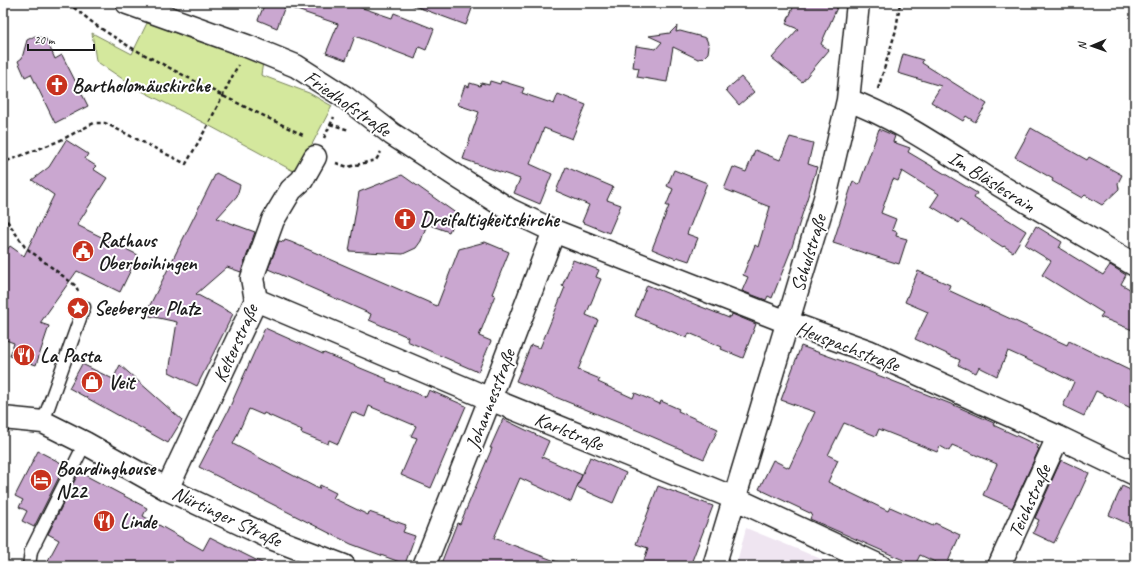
<svg xmlns="http://www.w3.org/2000/svg" width="1138" height="569" viewBox="0 0 1138 569" font-family="Caveat,sans-serif">
  <style>
    .built { fill: #efe5f1 }
    .green { fill: #d4e89d; stroke: #78825c }
    .building { fill: #caa7d0; stroke: #1c1c1c }
    .lines { fill: none; stroke-linecap: round; stroke-linejoin: round }
    .lane-casing { stroke: #1c1c1c; stroke-width: 15 }
    .street-casing { stroke: #1c1c1c; stroke-width: 25 }
    .path { stroke: #1c1c1c; stroke-width: 2.5; stroke-dasharray: 4 3; stroke-linecap: butt }
    .lane { stroke: #fff; stroke-width: 12 }
    .street { stroke: #fff; stroke-width: 22 }
    .labels { text-anchor: middle; stroke-width: 4; stroke-linejoin: round; paint-order: stroke }
    .poi-label { font-size: 20px; font-weight: bold; fill: #1c1c1c; stroke: #fff; text-anchor: start }
    .street-label { font-size: 20px; fill: #1c1c1c; stroke: #fff }
  </style>
  <rect width="100%" height="100%" fill="#fff"/>
  <filter id="ink" filterUnits="userSpaceOnUse"><feTurbulence type="fractalNoise" baseFrequency=".025" numOctaves="2"/><feDisplacementMap in="SourceGraphic" scale="8" xChannelSelector="R" yChannelSelector="G"/><feConvolveMatrix kernelMatrix="1 2 1 2 8 2 1 2 1" color-interpolation-filters="sRGB"/></filter>
  <g filter="url(#ink)">
    <!-- built -->
    <path class="built" d="M746 528 838 566H736Z"/>
    <!-- green -->
    <path class="green" d="M148 21 185 37 263 62 261 75 309 93 332 106 297 173 208 125 136 88 96 61 92 33 132 54Z"/>
    <!-- building -->
    <path class="building" d="M265 3H348L392 18 394 13 434 29 426 50 419 47 415 59 355 36 346 60 326 53 338 24 285 6 277 28 258 20Z
      M412 3H474L466 25 412 5Z
      M795 3H839L821 44 829 50 802 82 772 58 798 29 786 24Z
      M677 26 676 32 680 31 706 38 709 46 708 53 703 58 698 59 673 47 667 82 637 77 639 68 633 67 636 46 656 49 662 42 649 36 670 33Z
      M35 36 46 39 55 59 62 55 88 106 55 123 31 74 25 77 18 61 22 58 27 40Z
      M903 54 923 60 922 63 987 104 975 122 966 116 963 121 931 102 941 86 898 73Z
      M741 77 754 92 739 105 726 90Z
      M490 81 500 84 501 81 524 88 522 93 554 104 558 94 586 105 572 139 544 128 530 164 552 174 540 204 514 193 520 179 463 159 479 112 458 105 465 85 469 87 470 83 480 86 481 83 489 85Z
      M1031 128 1087 160 1089 157 1122 175 1118 183 1119 189 1102 205 1085 195 1082 198 1052 181 1053 179 1015 157Z
      M879 129 895 136 893 142 910 148 908 152 977 193 974 198 1026 231 1013 252 1004 246 1003 247 961 220 959 223 931 206 939 194 902 171 898 181 893 179 881 213 896 219 892 230 897 232 896 236 907 239 899 264 833 243 853 181 859 185Z
      M790 137 813 143 808 164 817 167 791 250 772 298 768 296 766 300 742 291 748 277 743 275 755 245 758 247 770 207 724 189 733 167 746 172 755 150 780 160Z
      M66 140 88 154 85 159 96 166 93 169 107 178 77 225 138 255 120 292 77 271 40 323 49 326 36 365 10 356 14 343 3 339V255L10 246 24 256 54 195 32 180 49 167Z
      M566 167 613 187 607 200 621 205 609 233 582 222 589 205 556 191Z
      M674 170 707 183 687 234 698 238 689 261 677 257 676 259 652 249 669 206H666L673 189 667 186Z
      M216 173 240 185 237 196 217 218 255 232 241 272 227 267 196 294 233 314 197 386 169 372 177 322 145 315Z
      M402 175 457 214 449 232 427 224 421 241 416 248 403 254 349 251 359 192Z
      M1036 226 1062 242 1059 248 1103 275 1110 265 1126 275 1121 284 1135 292V331L1100 317 1103 313 1042 275 1051 261 1025 245Z
      M285 240 291 242 437 306 459 249 485 242 509 252 492 294 495 295 479 336 491 341 478 372 407 341 408 337 369 320 371 314 268 269 279 241 284 242Z
      M573 260 599 270 596 277 601 279 586 315 598 320 578 370 600 379 598 382 633 398 635 393 660 404 661 401 679 409 678 411 718 429 704 459 639 431 516 381 531 345 540 348 565 287 562 286Z
      M918 271 950 285 948 290 1067 345 1069 341 1135 373V410L1096 391 1084 416 1063 406 1074 382 1039 365 1008 351 997 376 979 367 976 373 958 365 960 360 915 339 928 312 905 302Z
      M647 285 729 318V316L731 317 732 314 756 324 743 358 721 349 722 347 689 333 687 338 635 316Z
      M265 328 323 354 324 353 387 379 386 381 426 397 429 390 466 406 431 488 401 475 417 438 411 436 416 426 369 406 365 417 352 412 338 444 329 440 328 444 301 433 302 430 264 413 263 415 249 409 233 444 319 489 320 485 336 493 333 498 368 515 369 512 406 525 403 532 415 536 405 564 351 544 199 467 228 411Z
      M801 346 842 361 956 406 994 423 993 425 1039 446 1037 448 1039 449 1012 508 983 495 997 464 952 445 949 451 940 446 937 452 879 429 876 436 844 423 828 455 838 460 828 482 888 511 890 507 933 526 935 523 960 535 946 566H944L920 555 915 565 894 556 810 519 812 514 759 489 773 460 789 468 815 412 781 400Z
      M82 364 113 379 120 365 182 420 168 443 69 388Z
      M503 419 549 441 542 457 582 475 571 502 520 478 494 538 563 564V566H440L457 523 460 524 492 448H490Z
      M38 451 65 465 34 527 22 521 27 511 19 507 23 500 15 496Z
      M590 457 626 473 613 503 577 487Z
      M1061 460 1089 473 1072 510 1071 509 1054 543 1033 533 1039 520 1035 518Z
      M79 472 147 508 143 516 203 550 210 537 268 566H45L59 540 48 534Z
      M658 486 713 506 690 566H642L648 548 636 544Z
      M1122 486 1135 492V527L1109 515Z"/>
    <g class="lines">
      <!-- lane casing -->
      <g class="lane-casing">
        <path id="lane" d="M43 422 84 307
          M29 566 31 551 85 443"/>
      </g>
      <!-- street casing -->
      <g class="street-casing">
        <path id="street" d="M127 3 247 46 296 66 346 98 392 134 461 179 510 210 554 231 787 322 868 351 1058 437 1135 474
          M848 100C897 118 941 149 986 177 1035 207 1085 236 1135 265
          M256 300 490 399 734 498 880 566
          M3 418 43 422 85 443 167 489 271 538 344 566
          M167 489 256 300 252 278 273 220 291 190 302 180 315 157
          M424 566 490 399 554 231
          M714 566 825 198 848 100 858 3
          M999 566 1058 437"/>
      </g>
      <!-- path -->
      <path class="path" d="M68 3 97 26 130 47 223 96 305 136
        M878 89 896 30 900 3
        M330 124 349 130
        M324 138 334 117
        M336 163 348 167 376 160 381 152
        M3 167 7 161 59 141 94 123H105L186 164 208 125 238 65
        M3 215 25 247 76 286 78 291"/>
      <!-- lane -->
      <use href="#lane" class="lane"/>
      <!-- street -->
      <use href="#street" class="street"/>
    </g>
  </g>
  <!-- icons -->
  <defs>
    <g id="church-disc" transform="scale(1.15)"><circle r="9.5" fill="#c8321e" stroke="#fff"/><path d="M-1.2-6h2.4v3.5h3.3v2.4h-3.3V6h-2.4V-.1h-3.3v-2.4h3.3Z" fill="#fff"/></g>
    <g id="civic-disc" transform="scale(1.15)"><circle r="9.5" fill="#c8321e" stroke="#fff"/><path d="M-.6-6.5H3V-4.5H.6V-3L4-1V1h2V6H-6V1h2V-1L-.6-3ZM-1.2 2.5V6h2.4V2.5Z" fill="#fff"/></g>
    <g id="sight-disc" transform="scale(1.15)"><circle r="9.5" fill="#c8321e" stroke="#fff"/><path d="M0-6L1.8-2.2L6-1.7L2.9 1.2L3.7 5.4L0 3.3L-3.7 5.4L-2.9 1.2L-6-1.7L-1.8-2.2Z" fill="#fff"/></g>
    <g id="restaurant-disc" transform="scale(1.15)"><circle r="9.5" fill="#c8321e" stroke="#fff"/><path d="M-5-6h1v4h1v-4h1v4h1v-4h1v5L-1.5 .5V6h-2V.5L-5-1ZM5-6V6H3V1.5H1.5Q1.5-4 5-6Z" fill="#fff"/></g>
    <g id="shop-disc" transform="scale(1.15)"><circle r="9.5" fill="#c8321e" stroke="#fff"/><path d="M-5-2.5h2.3a2.7 3.5 0 0 1 5.4 0H5L5.5 6h-11ZM-1.5-2.5h3a1.5 2.3 0 0 0-3 0Z" fill="#fff"/></g>
    <g id="hotel-disc" transform="scale(1.15)"><circle r="9.5" fill="#c8321e" stroke="#fff"/><path d="M-6-4.5h1.5V1H6V5H4.5V3h-9V5H-6ZM-4 0a1.8 1.8 0 1 1 3.6 0ZM.5 0V-2.5h3Q6-2.5 6 0Z" fill="#fff"/></g>
  </defs>
  <g fill-rule="evenodd">
    <use href="#church-disc" x="57" y="85"/>
    <use href="#church-disc" x="405" y="219"/>
    <use href="#civic-disc" x="83" y="251"/>
    <use href="#sight-disc" x="78" y="308"/>
    <use href="#restaurant-disc" x="24" y="355"/>
    <use href="#shop-disc" x="92" y="382"/>
    <use href="#hotel-disc" x="41" y="480"/>
    <use href="#restaurant-disc" x="104" y="521"/>
  </g>
  <g class="labels">
    <!-- poi labels -->
    <g class="poi-label">
      <text x="72" y="92">Bartholomäuskirche</text>
      <text x="420" y="226">Dreifaltigkeitskirche</text>
      <text x="98" y="247">Rathaus<tspan x="98" dy="23">Oberboihingen</tspan></text>
      <text x="94" y="315">Seeberger Platz</text>
      <text x="40" y="362">La Pasta</text>
      <text x="108" y="389">Veit</text>
      <text x="56" y="475">Boardinghouse<tspan x="56" dy="23">N22</tspan></text>
      <text x="120" y="528">Linde</text>
    </g>
    <!-- street labels -->
    <g class="street-label">
      <text transform="translate(348 103) rotate(35)" y="7">Friedhofstraße</text>
      <text transform="translate(992 181) rotate(32)" y="7">Im Bläslesrain</text>
      <text transform="translate(808 253) rotate(-73)" y="7">Schulstraße</text>
      <text transform="translate(235 343) rotate(-66)" y="7">Kelterstraße</text>
      <text transform="translate(848 346) rotate(21)" y="7">Heuspachstraße</text>
      <text transform="translate(490 399) rotate(-69)" y="7">Johannesstraße</text>
      <text transform="translate(569 431) rotate(22)" y="7">Karlstraße</text>
      <text transform="translate(1029 501) rotate(-66)" y="7">Teichstraße</text>
      <text transform="translate(227 516) rotate(25)" y="7">Nürtinger Straße</text>
    </g>
  </g>
  <!-- margin -->
  <rect width="1138" height="569" fill="none" stroke="#fff" stroke-width="16"/>
  <rect x="8" y="8" width="1122" height="553" fill="none" stroke="#1c1c1c" stroke-width="1.5" filter="url(#ink)"/>
  <!-- north arrow -->
  <g transform="translate(1092 46) rotate(268)" stroke="#ffffff" stroke-width="3" paint-order="stroke">
  <path d="M0-3L7 15L0 10L-7 15Z" fill="#1c1c1c"/>
  <text y="-6" font-size="11" font-weight="bold" text-anchor="middle" fill="#1c1c1c">N</text>
  </g>
  <!-- scale -->
  <path d="M28 44v6h66v-6" fill="none" stroke="#1c1c1c" stroke-width="2"/>
  <text x="34" y="44" font-size="12" fill="#1c1c1c" stroke="#ffffff" stroke-width="3" paint-order="stroke">20 m</text>
</svg>
